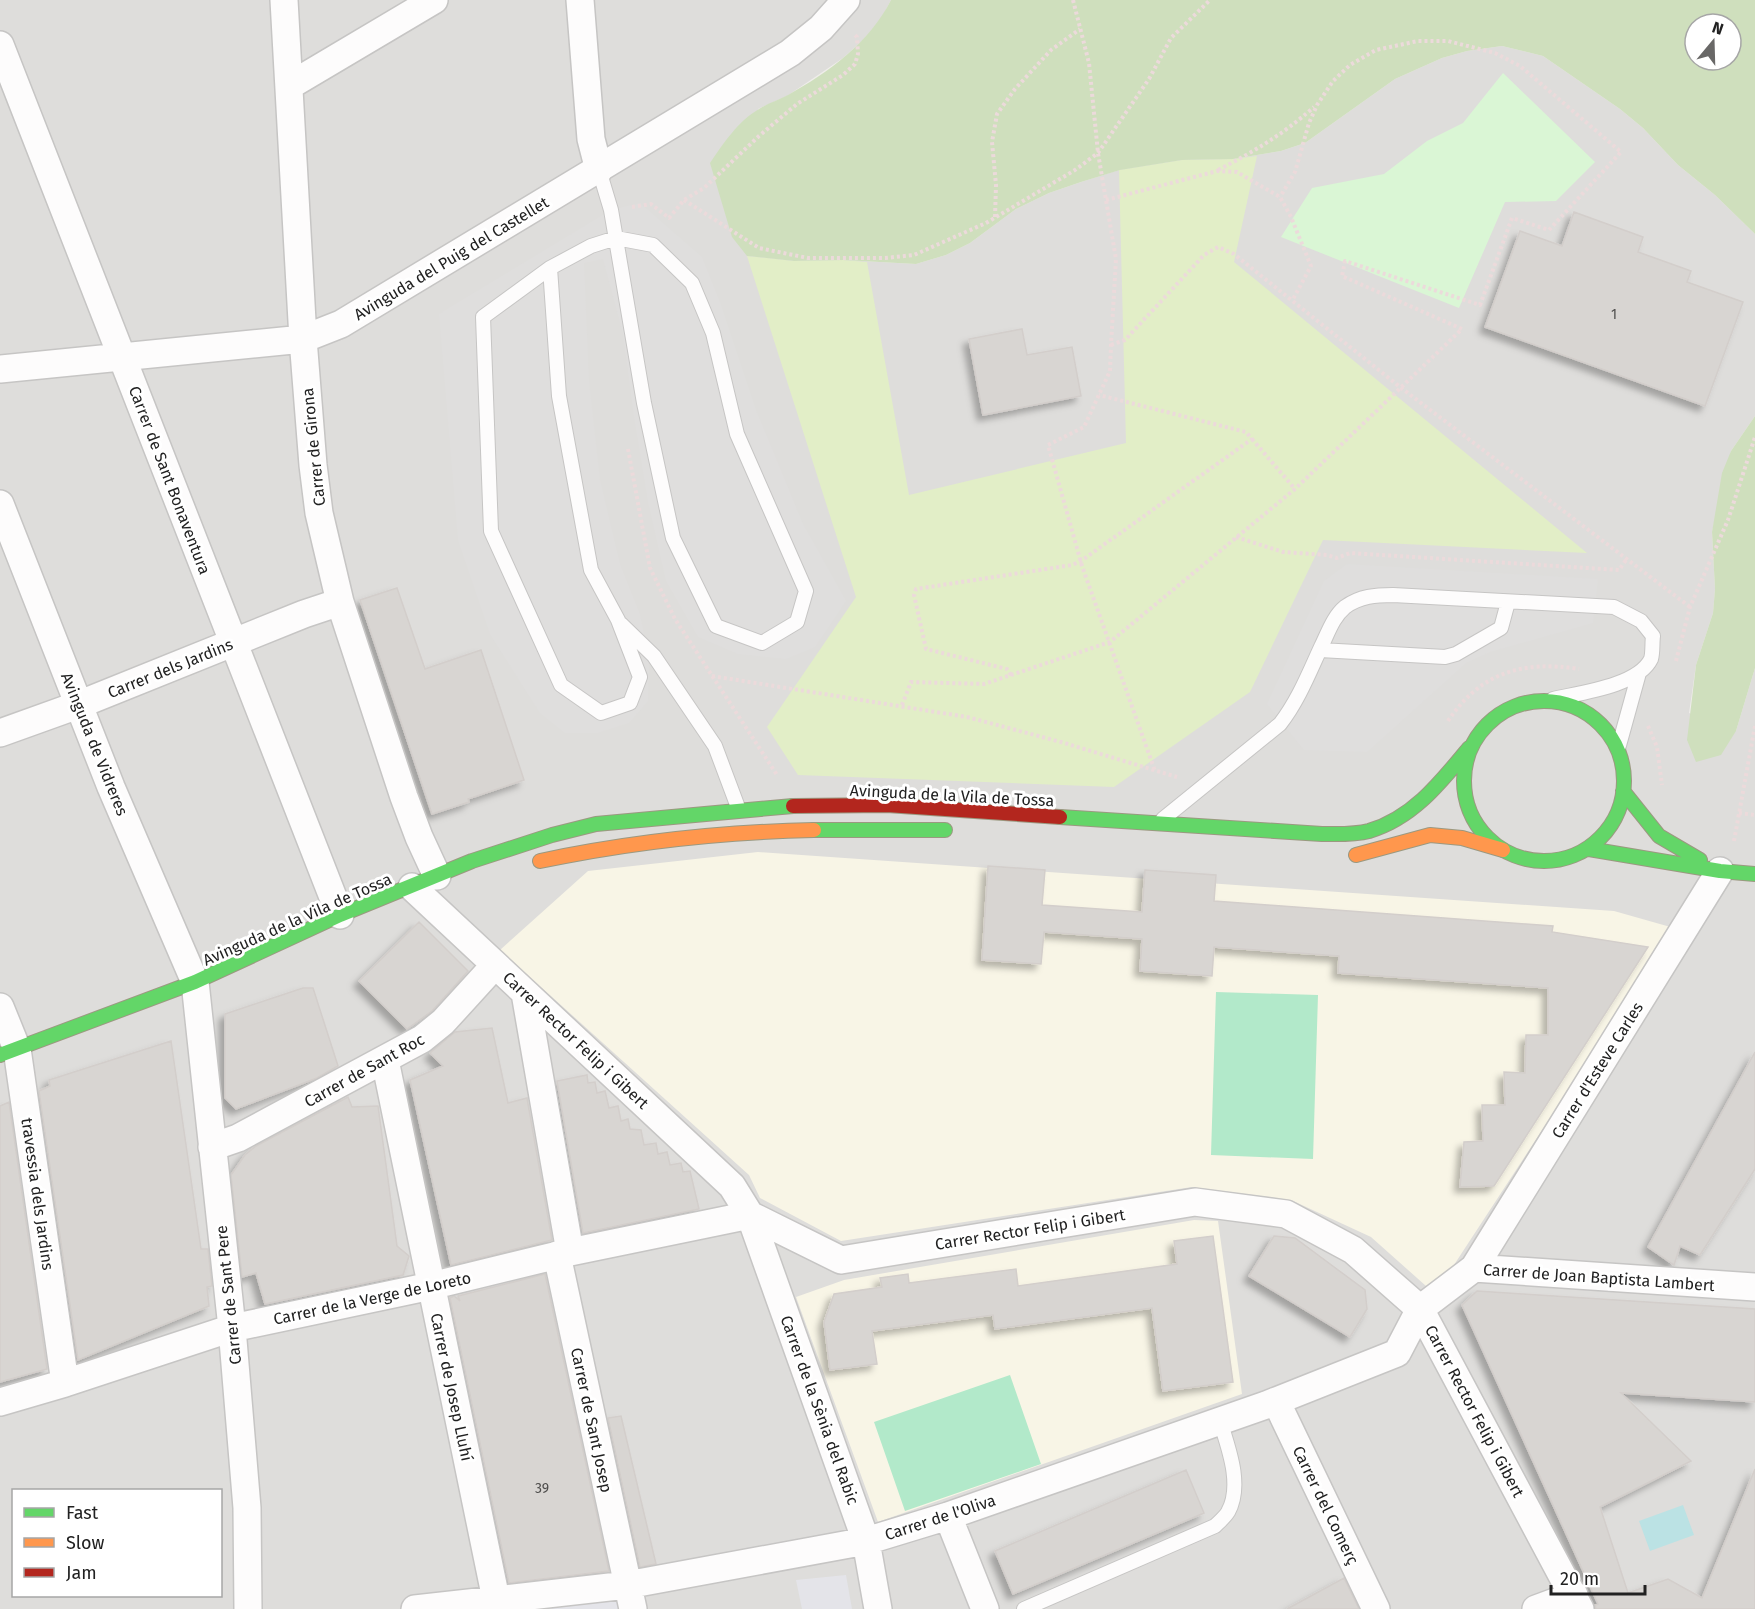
<svg xmlns="http://www.w3.org/2000/svg" width="1755" height="1609" viewBox="0 0 1755 1609" font-family="'Fira Sans',sans-serif">
  <style>
    .residential { fill: #dedddb; fill-rule: evenodd }
    .education { fill: #f8f5e6 }
    .grass { fill: #e2eec7 }
    .forest { fill: #cfdfbd; fill-rule: evenodd }
    .park { fill: #daf6d5 }
    .pitch { fill: #b2e9ca }
    .parking { fill: #dfdedd }
    .plaza { fill: #e4e4e9 }
    .water { fill: #bbe2e4 }
    .building { fill: #d8d5d2; stroke: #d3cecb; stroke-width: 1.5; filter: url(#shadow) }
    .lines { fill: none; stroke-linecap: round; stroke-linejoin: round }
    .lane-casing { stroke: #c6c5c4; stroke-width: 16 }
    .street-casing { stroke: #c6c5c4; stroke-width: 30 }
    .fast-casing { stroke: #9b9980; stroke-width: 16 }
    .slow-casing { stroke: #9b9980; stroke-width: 16 }
    .jam-casing { stroke: #9b9980; stroke-width: 16 }
    .path { stroke: #ecdadb; stroke-width: 4; stroke-dasharray: 3 3; stroke-linecap: butt }
    .lane { stroke: #fdfcfc; stroke-width: 14 }
    .street { stroke: #fdfcfc; stroke-width: 27 }
    .fast { stroke: #63d668; stroke-width: 14 }
    .slow { stroke: #ff974d; stroke-width: 14 }
    .jam { stroke: #b3261e; stroke-width: 14 }
    .labels { text-anchor: middle; stroke-width: 6; stroke-linejoin: round; paint-order: stroke }
    .number-label { font-size: 14px; fill: #4f4e4d }
    .street-label { font-size: 16px; fill: #212121; stroke: #fff }
  </style>
  <defs>
    <filter id="shadow"><feDropShadow dx="-5.5" dy="5.5" stdDeviation="3" flood-color="#0004"/></filter>
  </defs>
  <rect width="100%" height="100%" fill="#efedea"/>
  <!-- residential -->
  <path class="residential" d="M0 0H891L881 19 863 40 843 58 787 96 758 109 747 256 794 261 843 260 916 264 946 255 970 243 1016 209 1049 193 1081 182 1119 170 1182 160 1233 159 1281 151 1305 143 1395 79 1442 58 1467 51 1502 46 1543 56 1620 109 1643 128 1678 165 1715 195 1755 234V416L1731 451 1712 532 1715 589 1713 613 1696 665 1689 713 1736 731 1755 668V1609H0ZM14 1490H220V1596H14Z"/>
  <!-- education -->
  <path class="education" d="M758 852 1614 911 1674 928 1435 1294 1371 1237 1291 1200 1192 1187 841 1241 760 1198 749 1175 500 950 588 871Z
    M1194 1220 1218 1221 1242 1394 878 1522 796 1297 844 1280Z"/>
  <!-- grass -->
  <path class="grass" d="M1257 156 1234 262 1587 553 1323 540 1250 692 1114 787 798 775 767 727 856 597 747 256 794 261 843 260 867 262 909 495 1126 443 1119 170 1182 160 1233 159Z"/>
  <!-- forest -->
  <path class="forest" d="M891 0H1755V234L1715 195 1678 165 1643 128 1620 109 1543 56 1502 46 1467 51 1442 58 1395 79 1305 143 1281 151 1233 159 1182 160 1120 170 1081 182 1049 193 1016 209 970 243 946 255 916 264 843 260 794 261 747 256 732 237 710 163C723 144 738 121 759 109 768 103 779 100 788 95 829 72 869 43 891 0ZM1695 24H1731V60H1695Z
    M1755 416V668L1736 731 1721 755 1696 762 1687 740 1696 665 1713 613 1715 589 1712 532 1722 473 1731 451Z"/>
  <!-- park -->
  <path class="park" d="M1503 73 1595 162 1556 201 1505 202 1459 308 1281 237 1312 188 1384 174 1427 141 1463 123Z"/>
  <!-- pitch -->
  <path class="pitch" d="M1216 992 1318 995 1313 1159 1211 1155Z
    M1010 1375 1041 1464 905 1511 874 1422Z"/>
  <!-- parking -->
  <path class="parking" d="M640 203 702 257 720 302 756 410 803 524 846 601 815 647 786 659 738 654 698 637 666 581 648 502 634 417 623 334 603 259 584 263 589 381 600 480 620 564 640 614 649 660 648 701 629 723 597 733H565L540 713 490 634 458 540 439 314 611 210Z
    M1347 564 1598 579 1593 623 1490 652 1466 663 1367 752 1304 750 1267 704 1324 581Z"/>
  <!-- plaza -->
  <path class="plaza" d="M846 1575 852 1609H802L796 1580Z
    M627 1585 633 1609H498Z"/>
  <!-- water -->
  <path class="water" d="M1683 1505 1694 1535 1650 1551 1639 1521Z"/>
  <!-- building -->
  <path class="building" d="M1574 212 1643 237 1638 252 1691 271 1687 282 1743 302 1705 406 1485 327 1520 231 1562 246Z
    M1022 329 1027 355 1072 347 1081 396 983 415 969 339Z
    M397 588 425 669 481 650 524 780 468 799 469 802 432 814 360 600Z
    M988 866 1045 870 1042 905 1142 912 1145 870 1216 875 1214 901 1553 926 1552 932 1648 947 1494 1186 1460 1187 1464 1142 1483 1141 1482 1105H1505L1504 1072 1525 1073 1526 1035H1548V988L1338 973 1339 956 1214 947 1212 976 1140 971 1142 939 1044 932 1041 964 982 960Z
    M419 922 468 971 432 1011 407 1029 359 981Z
    M303 988H313L338 1066 317 1078 236 1109 225 1098V1014Z
    M492 1028 508 1103 527 1098 552 1240 451 1265 410 1080 443 1066 430 1053 455 1032Z
    M171 1041 201 1249H208L212 1286 207 1287 209 1306 78 1360 39 1091 50 1086 49 1080Z
    M1755 1052V1169L1700 1255 1680 1246 1674 1265 1648 1247Z
    M587 1075 588 1083 595 1082 597 1093 605 1091 609 1108 618 1106 621 1121 628 1119 630 1129 641 1130 644 1145 656 1143 658 1154 667 1152 670 1165 681 1163 683 1172 690 1171 699 1209 583 1233 557 1081Z
    M348 1097 352 1107 378 1106 397 1246 409 1256 403 1275 265 1304 256 1273 242 1277 231 1175 245 1155 256 1146Z
    M9 1102 47 1369 0 1382V1106Z
    M1213 1236 1233 1382 1163 1391 1152 1308 995 1329 993 1315 872 1331 877 1364 830 1370 824 1322 834 1294 882 1287 880 1278 908 1274 909 1283 1016 1269 1018 1286 1177 1264 1174 1241Z
    M1274 1236 1295 1238 1365 1290 1367 1309 1350 1337 1249 1276Z
    M545 1274 609 1571 509 1583 450 1298 454 1296 460 1301 458 1296Z
    M1477 1291 1755 1309V1402L1621 1393 1691 1461 1600 1507 1628 1593 1668 1579 1702 1598 1755 1469V1609H1596L1595 1605 1598 1604 1462 1305Z
    M621 1416 656 1564 640 1567 608 1418Z
    M1186 1470 1204 1513 1013 1594 995 1551Z
    M1344 1578 1359 1609H1287Z"/>
  <g class="lines">
    <!-- lane casing -->
    <g class="lane-casing">
      <path id="lane" d="M550 268 559 396 591 570 618 620 640 677 630 703 601 713 561 685 491 531 483 317 550 268 591 246 616 238 653 245 692 283 713 333 737 434 806 591 797 622 762 643 716 626 673 538 644 403 611 210 599 170
        M621 624 654 656 715 746 739 810
        M1320 650 1445 657 1456 654 1501 628 1508 602
        M1618 749 1639 673
        M1163 819 1280 724C1298 701 1309 673 1321 647 1328 633 1333 617 1345 607 1360 596 1376 595 1393 595L1614 607 1641 621 1653 636C1652 643 1653 653 1651 659 1638 686 1579 693 1553 699
        M1024 1609 1215 1526C1219 1522 1225 1517 1228 1512 1243 1485 1228 1447 1220 1421"/>
    </g>
    <!-- street casing -->
    <g class="street-casing">
      <path id="street" d="M284 0 303 339 313 465 319 513 340 602 404 797 419 837 437 876
        M580 0 591 139 599 170
        M0 45 340 915
        M289 86 434 0
        M0 369 303 339 341 324 790 53 821 28 846 0
        M0 504 111 787 195 982 232 1328 247 1508 248 1609
        M0 733 78 705 304 614 340 602
        M412 887 732 1186 750 1215 841 1260 1195 1202 1286 1214 1353 1250 1420 1309 1580 1609
        M525 993 570 1252
        M0 1007 17 1049 65 1383
        M385 1060 498 1609
        M212 1147 238 1138 422 1039 443 1022 495 965
        M557 1255 633 1609
        M1474 1268 1720 871
        M1276 1401 1376 1609
        M0 1402 65 1383 232 1328 431 1286 570 1252 750 1215 866 1541 878 1609
        M948 1516 985 1609
        M415 1609 627 1585 866 1541 948 1516 1266 1405 1397 1353 1420 1309 1474 1268 1755 1287
        M1536 1609 1574 1595"/>
    </g>
    <!-- fast casing -->
    <g class="fast-casing">
      <path id="fast" d="M1464 781a80 80 0 1 1 160 0a80 80 0 1 1-160 0Z
        M1623 791 1659 836 1700 860
        M1060 817 1322 834C1337 834 1354 835 1369 831 1413 818 1441 782 1469 748
        M814 830H945
        M1589 849 1720 871 1755 874
        M0 1055 195 982 340 915 472 861 552 835 596 824 793 806"/>
    </g>
    <!-- slow casing -->
    <g class="slow-casing">
      <path id="slow" d="M1356 855 1430 835 1462 838 1503 850
        M540 861C630 842 721 832 814 830"/>
    </g>
    <!-- jam casing -->
    <g class="jam-casing">
      <path id="jam" d="M793 806 887 805 1060 817"/>
    </g>
    <!-- path -->
    <path class="path" d="M1073 0 1089 63 1098 153 1116 259 1111 345 1110 371 1084 427 1048 445 1082 566 1155 771
      M1218 170C1255 151 1282 135 1314 107
      M684 200 759 248 808 258H885L914 255 986 223 1075 170 1098 153 1149 79 1171 38 1210 0
      M1106 200 1217 171 1237 172 1280 197 1291 217 1311 266 1292 301
      M632 207 651 204 669 218 684 200 704 188 759 136 797 104 843 75 855 64 858 54 857 37 854 34
      M995 217 996 185 992 142 997 114 1015 89 1051 50 1080 29
      M1111 345 1125 340 1204 255 1218 247 1234 254 1400 387 1690 607
      M1252 439 1295 489
      M628 449 650 568 675 619 777 775
      M1236 537 1283 552 1327 555 1337 558 1350 553 1619 570 1626 560
      M1676 661 1690 607 1728 520 1755 437
      M1011 675 1007 669 926 649 914 595 916 589 1072 565 1081 561 1252 439 1246 432 1099 395
      M712 676 967 717 1061 742 1177 777
      M902 705 911 682 984 684 1110 642 1295 489 1462 329 1342 276 1345 261 1480 305 1512 218 1549 230 1621 152 1520 66 1495 53 1448 41H1418L1376 50 1350 65 1333 81 1317 105 1309 123 1295 172 1280 197
      M1448 721C1480 673 1522 660 1579 669
      M1648 726 1657 747 1662 785
      M1739 813 1755 815
      M1734 841 1755 726"/>
    <!-- lane -->
    <use href="#lane" class="lane"/>
    <!-- street -->
    <use href="#street" class="street"/>
    <!-- fast -->
    <use href="#fast" class="fast"/>
    <!-- slow -->
    <use href="#slow" class="slow"/>
    <!-- jam -->
    <use href="#jam" class="jam"/>
  </g>
  <g class="labels">
    <!-- number labels -->
    <g class="number-label">
      <text x="1614" y="319">1</text>
      <text x="542" y="1493">39</text>
    </g>
    <!-- street labels -->
    <g class="street-label">
      <text transform="translate(451 258) rotate(-31)" y="6">Avinguda del Puig del Castellet</text>
      <text transform="translate(313 447) rotate(-96)" y="6">Carrer de Girona</text>
      <text transform="translate(170 480) rotate(69)" y="6">Carrer de Sant Bonaventura</text>
      <text transform="translate(170 668) rotate(-22)" y="6">Carrer dels Jardins</text>
      <text transform="translate(95 744) rotate(68)" y="6">Avinguda de Vidreres</text>
      <text transform="translate(952 795) rotate(3)" y="6">Avinguda de la Vila de Tossa</text>
      <text transform="translate(297 919) rotate(-24)" y="6">Avinguda de la Vila de Tossa</text>
      <text transform="translate(576 1040) rotate(43)" y="6">Carrer Rector Felip i Gibert</text>
      <text transform="translate(364 1070) rotate(-29)" y="6">Carrer de Sant Roc</text>
      <text transform="translate(1597 1070) rotate(-58)" y="6">Carrer d'Esteve Carles</text>
      <text transform="translate(38 1194) rotate(82)" y="6">travessia dels Jardins</text>
      <text transform="translate(1030 1229) rotate(-9)" y="6">Carrer Rector Felip i Gibert</text>
      <text transform="translate(1599 1277) rotate(4)" y="6">Carrer de Joan Baptista Lambert</text>
      <text transform="translate(228 1295) rotate(-96)" y="6">Carrer de Sant Pere</text>
      <text transform="translate(372 1298) rotate(-12)" y="6">Carrer de la Verge de Loreto</text>
      <text transform="translate(452 1387) rotate(78)" y="6">Carrer de Josep Lluhí</text>
      <text transform="translate(820 1410) rotate(70)" y="6">Carrer de la Sènia del Rabic</text>
      <text transform="translate(1475 1411) rotate(62)" y="6">Carrer Rector Felip i Gibert</text>
      <text transform="translate(592 1420) rotate(78)" y="6">Carrer de Sant Josep</text>
      <text transform="translate(1326 1505) rotate(64)" y="6">Carrer del Comerç</text>
      <text transform="translate(940 1517) rotate(-18)" y="6">Carrer de l'Oliva</text>
    </g>
  </g>
  <!-- legend -->
  <rect x="12" y="1489" width="210" height="108" fill="#ffffff" stroke="#a6a6a6" stroke-width="1.5"/>
  <rect x="24" y="1508" width="30" height="9" fill="#63d668" stroke="#a6a6a6" stroke-width="1.5"/>
  <text x="66" y="1519" font-size="18" fill="#212121">Fast</text>
  <rect x="24" y="1538" width="30" height="9" fill="#ff974d" stroke="#a6a6a6" stroke-width="1.5"/>
  <text x="66" y="1549" font-size="18" fill="#212121">Slow</text>
  <rect x="24" y="1568" width="30" height="9" fill="#b3261e" stroke="#a6a6a6" stroke-width="1.5"/>
  <text x="66" y="1579" font-size="18" fill="#212121">Jam</text>
  <!-- north arrow -->
  <g transform="translate(1713 42) rotate(19)"><circle r="28" fill="#ffffff" stroke="#a6a6a6" stroke-width="1.5"/>
  <path d="M0-4.5L10 22L0 15L-10 22Z" fill="#696867"/>
  <text y="-9" font-size="16" font-weight="bold" text-anchor="middle" fill="#212121">N</text>
  </g>
  <!-- scale -->
  <path d="M1551 1585v9h94v-9" fill="none" stroke="#212121" stroke-width="3"/>
  <text x="1560" y="1585" font-size="18" fill="#212121" stroke="#ffffff" stroke-width="4.5" paint-order="stroke">20 m</text>
</svg>
